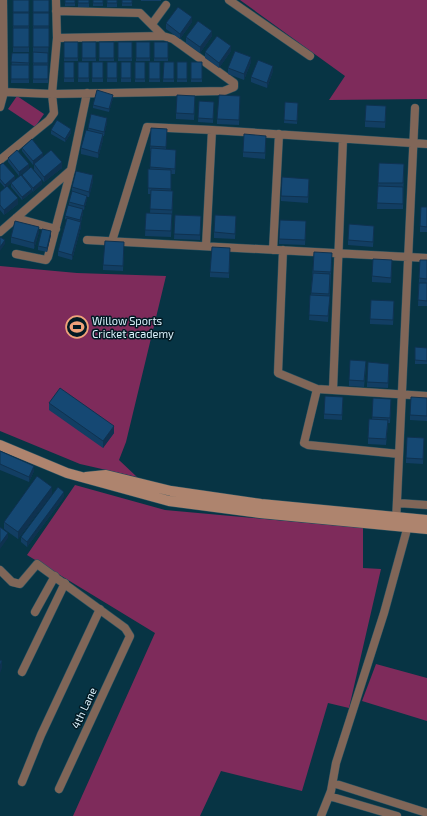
<svg xmlns="http://www.w3.org/2000/svg" width="427" height="816" viewBox="0 0 427 816" font-family="'Exo 2',sans-serif">
  <style>
    .green { fill: #7e2b5b }
    .lines { fill: none; stroke-linecap: round; stroke-linejoin: round }
    .street-casing { stroke: #295261; stroke-width: 9 }
    .secondary-casing { stroke: #295261; stroke-width: 11 }
    .street { stroke: #806658; stroke-width: 8 }
    .secondary { stroke: #ae846e; stroke-width: 10 }
    .wall { fill: #123e63 }
    .shaded-wall { fill: #0f3250 }
    .building { fill: #154873; stroke: #0f3250 }
    .labels { text-anchor: middle; stroke-width: 3; stroke-linejoin: round; paint-order: stroke }
    .poi-label { font-size: 11px; fill: #dcf2fc; stroke: #021a24; text-anchor: start }
    .street-label { font-size: 11px; fill: #dcf2fc; stroke: #021a24 }
  </style>
  <rect width="100%" height="100%" fill="#073444"/>
  <!-- green -->
  <path class="green" d="M240 0H427V99L329 100 345 76Z
    M17 96 44 114 35 127 8 109Z
    M0 266 77 273 166 276 126 442 119 460 137 477 80 464 0 431Z
    M75 485 165 510 363 528V568L381 569 349 708 328 703 302 791 221 771 200 816H73L155 633 27 555Z
    M376 664 427 678V721L362 701Z"/>
  <g class="lines">
    <!-- street casing -->
    <g class="street-casing">
      <path id="street" d="M229 0 310 56
        M56 11 140 13 163 36
        M152 24 166 5
        M4 92 52 94 224 91 234 87V83L173 39 163 36 57 38
        M0 107 4 92 3 0
        M0 160 49 120 54 113 52 94 57 38 56 0
        M16 218 56 229
        M0 232 71 170
        M87 240 427 258
        M112 241 147 127 212 130
        M206 246 212 130 427 144
        M273 250 279 134
        M283 250 278 373 317 389 427 396
        M16 254 46 260 48 257 71 170 87 93
        M317 389 304 443 308 445 399 454
        M333 390 343 139
        M397 503 427 505
        M396 522 415 108
        M0 570 12 582 20 584 37 564 125 628 130 636 59 789
        M35 612 55 576
        M22 672 65 583
        M22 782 41 735 100 609
        M333 783 427 813
        M329 796 397 816
        M321 816 331 791 336 763 384 613 409 522"/>
    </g>
    <!-- secondary casing -->
    <g class="secondary-casing">
      <path id="secondary" d="M0 445 67 473 169 501 260 513 427 529
        M86 477 106 475 171 491 261 504 427 520"/>
    </g>
    <!-- street -->
    <use href="#street" class="street"/>
    <!-- secondary -->
    <use href="#secondary" class="secondary"/>
  </g>
  <!-- wall -->
  <path class="wall" d="M13 0H29V52H13Z
    M33 0H49L48 83H33Z
    M65 0H75V6H65Z
    M78 0H89V7H78Z
    M93 0H103V6H93Z
    M107 0H117V7H107Z
    M122 0H132V6H122Z
    M141 0H161V1H141Z
    M192 22 180 39 166 29V23Z
    M212 36 200 53 186 43V37Z
    M64 42H78V61H64Z
    M82 42H96V61H82Z
    M99 42H114V61H99Z
    M118 42H132V61H118Z
    M136 42H150V61H136Z
    M154 42H168V61H154Z
    M231 51 219 68 205 58V52Z
    M12 53H29V83H11Z
    M64 62H74V82H64Z
    M78 62H89V82H78Z
    M92 62H103V82H92Z
    M107 62H117V82H107Z
    M121 62H131V82H121Z
    M135 62H145V82H135Z
    M149 62H160V82H149Z
    M164 62H174V82H163Z
    M177 62H187V82H177Z
    M191 62H202V82H191Z
    M251 62 244 80 228 74V68Z
    M273 71 267 88 251 82V77Z
    M113 98 109 112 93 108V105Z
    M199 101 214 102 213 123 198 122Z
    M240 101 239 125 217 124V119Z
    M195 102 194 120 176 119V113Z
    M285 102 298 103 297 124 284 123Z
    M386 111 385 128 365 127V121Z
    M107 122 104 136H103V140L98 158 81 154V148L88 130V128Z
    M151 128 167 129 166 149 176 155 175 174H171V191L173 197 171 237 145 236 146 213H150L151 194H148V169H150L151 151H150Z
    M51 130 71 133 65 142 51 134Z
    M266 141 265 159 243 157V152Z
    M22 148 43 153 33 165 22 151Z
    M8 158 29 168 19 176 8 162Z
    M379 163 404 164 403 209H377Z
    M34 164 62 168 44 182 34 170Z
    M0 165 15 180 5 188 0 182Z
    M22 175 42 184 33 192 32 190V192L22 200 11 187V183L22 177Z
    M93 181 89 197H87V199L84 210H83V213L81 222V227L72 260 58 256V251L67 220 65 219V216L69 205V202L72 192V187Z
    M309 184 308 203 281 201V196Z
    M0 192 18 204 4 215 0 210Z
    M427 207V232H420V226Z
    M175 215 201 216 200 240 174 239Z
    M236 221 235 239 214 238V232Z
    M306 226 305 245 279 244V239Z
    M374 231 373 247 348 245V240Z
    M39 232 34 249 11 243V237Z
    M51 235 47 252 38 250V246Z
    M124 247 123 271 103 270V265Z
    M314 252 332 258 328 322 309 320Z
    M230 253 229 278 210 277V272Z
    M427 260V306H418L419 278Z
    M392 266 391 283 372 282V276Z
    M394 306 393 325 370 324V319Z
    M427 348V364H415V360Z
    M366 366 364 387 349 386V380Z
    M389 369 388 388 367 387V382Z
    M343 397 342 420 324 419V414Z
    M373 398 391 404 390 423H388L386 445 368 444V438L372 420Z
    M427 398V421L410 420V415Z
    M49 403 114 433 103 448 49 410Z
    M424 443 423 464 406 463V458Z
    M0 451 34 471 29 482 0 470Z
    M52 494 18 539 4 529V522Z
    M64 497 27 547 21 542V537Z"/>
  <!-- shaded-wall -->
  <path class="shaded-wall" d="M192 17V22L180 39V34Z
    M212 31V36L200 53V47Z
    M231 46V51L219 68V63Z
    M251 57V62L244 80V74Z
    M273 66V71L267 88V83Z
    M113 95V98L109 112V109Z
    M107 118V122L104 136V132Z
    M71 129V133L65 142V139Z
    M103 134V140L98 158V153Z
    M43 153V157L33 165V161Z
    M62 162V168L44 182V177Z
    M29 164V168L19 176V172Z
    M93 175V181L89 197V192Z
    M15 176V180L5 188V185Z
    M42 180V184L33 192V188Z
    M32 189V192L22 200V197Z
    M87 196V199L84 210V206Z
    M18 198V204L4 215V210Z
    M83 209V213L80 224V220Z
    M81 222V227L72 260V255Z
    M39 227V232L34 249V243Z
    M51 231V235L47 252V248Z
    M5 240V244L0 251V247Z
    M114 426V433L103 448V441Z
    M34 466V471L29 482V477Z
    M52 487V494L18 539V532Z
    M64 492V497L27 547V542Z
    M8 533V538L0 549V544Z
    M2 661V668L0 673V666Z"/>
  <!-- building -->
  <path class="building" d="M13 0H29V12H13Z
    M33 0H49V12H33Z
    M65 0H75V3H65Z
    M78 0H89V3H78Z
    M93 0H103V3H93Z
    M107 0H117V3H107Z
    M122 0H132V3H122Z
    M178 7 192 17 180 34 166 23Z
    M13 13H29V26H13Z
    M33 13H49V26H33Z
    M198 21 212 31 200 47 186 37Z
    M13 28H29V47H13Z
    M33 28H49V47H33Z
    M217 36 231 46 219 63 205 52Z
    M64 42H78V58H64Z
    M82 42H96V58H82Z
    M99 42H114V58H99Z
    M118 42H132V58H118Z
    M136 42H150V58H136Z
    M154 42H168V58H154Z
    M235 51 251 57 244 74 228 68Z
    M33 52 48 53V63H33Z
    M12 53H29V63L11 62Z
    M258 60 273 66 267 83 251 77Z
    M64 62H74V78H64Z
    M78 62H89V78H78Z
    M92 62H103V78H92Z
    M107 62H117V78H107Z
    M121 62H131V78H121Z
    M135 62H145V79H135Z
    M149 62H160V79H149Z
    M164 62H174V79H163Z
    M177 62H187V79H177Z
    M191 62H202V79H191Z
    M11 65H29V79H11Z
    M33 65H48V79H33Z
    M97 90 113 95 109 109 93 105Z
    M177 95 195 96 194 114 176 113Z
    M219 95 240 96 239 120 217 119Z
    M199 101 214 102 213 119 198 118Z
    M285 102 298 103 297 121 284 120Z
    M366 105 386 106 385 122 365 121Z
    M91 114 107 118 104 132 88 128Z
    M57 120 71 129 65 139 51 130Z
    M151 128 167 129 166 147 150 146Z
    M86 130 103 134 98 153 81 148Z
    M244 134 266 136 265 153 243 152Z
    M32 139 43 153 33 161 22 148Z
    M151 148 176 150 175 169 150 167Z
    M17 150 29 164 19 172 8 158Z
    M51 150 62 162 44 177 34 164Z
    M3 163 15 176 5 185 0 179V165Z
    M379 163 404 164 403 183H378Z
    M31 167 42 180 33 188 22 175Z
    M148 169 171 170V189L148 188Z
    M76 171 93 175 89 192 72 187Z
    M21 175 32 189 22 197 11 183Z
    M282 177 309 179 308 197 281 196Z
    M7 186 18 198 4 210 0 205V192Z
    M378 186 403 187V204L377 203Z
    M151 190 173 191 172 210 150 209Z
    M72 191 87 196 84 206 69 202Z
    M68 205 83 209 80 220 65 216Z
    M421 207H427V227L420 226Z
    M146 213 172 214 171 231 145 230Z
    M175 215 201 216 200 235 174 234Z
    M215 215 236 216 235 234 214 232Z
    M67 218 81 222 72 255 58 251Z
    M280 220 306 221 305 240 279 239Z
    M15 221 39 227 34 243 11 237Z
    M349 224 374 226 373 242 348 240Z
    M42 229 51 231 47 248 38 246Z
    M0 237 5 240 0 247Z
    M105 241 124 242 123 266 103 265Z
    M212 247 230 248 229 273 210 272Z
    M314 252 332 253 331 272 313 271Z
    M373 259 392 260 391 278 372 276Z
    M420 260H427V279L419 278Z
    M313 273 330 274 329 294 311 293Z
    M419 283H427V301L418 300Z
    M310 295 330 296 328 316 309 315Z
    M371 300 394 301 393 320 370 319Z
    M415 347 427 348V361L415 360Z
    M350 360 366 361 364 381 349 380Z
    M368 362 389 364 388 383 367 382Z
    M60 388 114 426 103 441 49 403Z
    M325 396 343 397 342 415 324 414Z
    M411 397 427 398V416L410 415Z
    M373 398 391 399 390 418 372 417Z
    M369 419 388 420 386 439 368 438Z
    M407 437 424 438 423 459 406 458Z
    M0 451 34 466 29 477 0 464Z
    M37 476 52 487 18 532 4 522Z
    M58 487 64 492 27 542 21 537Z
    M0 527 8 533 0 544Z
    M0 660 2 661 0 666Z"/>
  <!-- icons -->
  <defs>
    <g id="stadium-ring" transform="scale(1.15)"><circle r="9.5" fill="#021a24" stroke="#f0a27a" stroke-width="1.5"/><path d="M0-5a6.5 5 0 1 0 0 10a6.5 5 0 1 0 0-10ZM-3.5-1.8h7v3.6h-7Z" fill="#f0a27a"/></g>
  </defs>
  <g fill-rule="evenodd">
    <use href="#stadium-ring" x="77" y="327"/>
  </g>
  <g class="labels">
    <!-- poi labels -->
    <g class="poi-label">
      <text x="92" y="325">Willow Sports<tspan x="92" dy="13">Cricket academy</tspan></text>
    </g>
    <!-- street labels -->
    <g class="street-label">
      <text transform="translate(84 708) rotate(-65)" y="4">4th Lane</text>
    </g>
  </g>
</svg>
